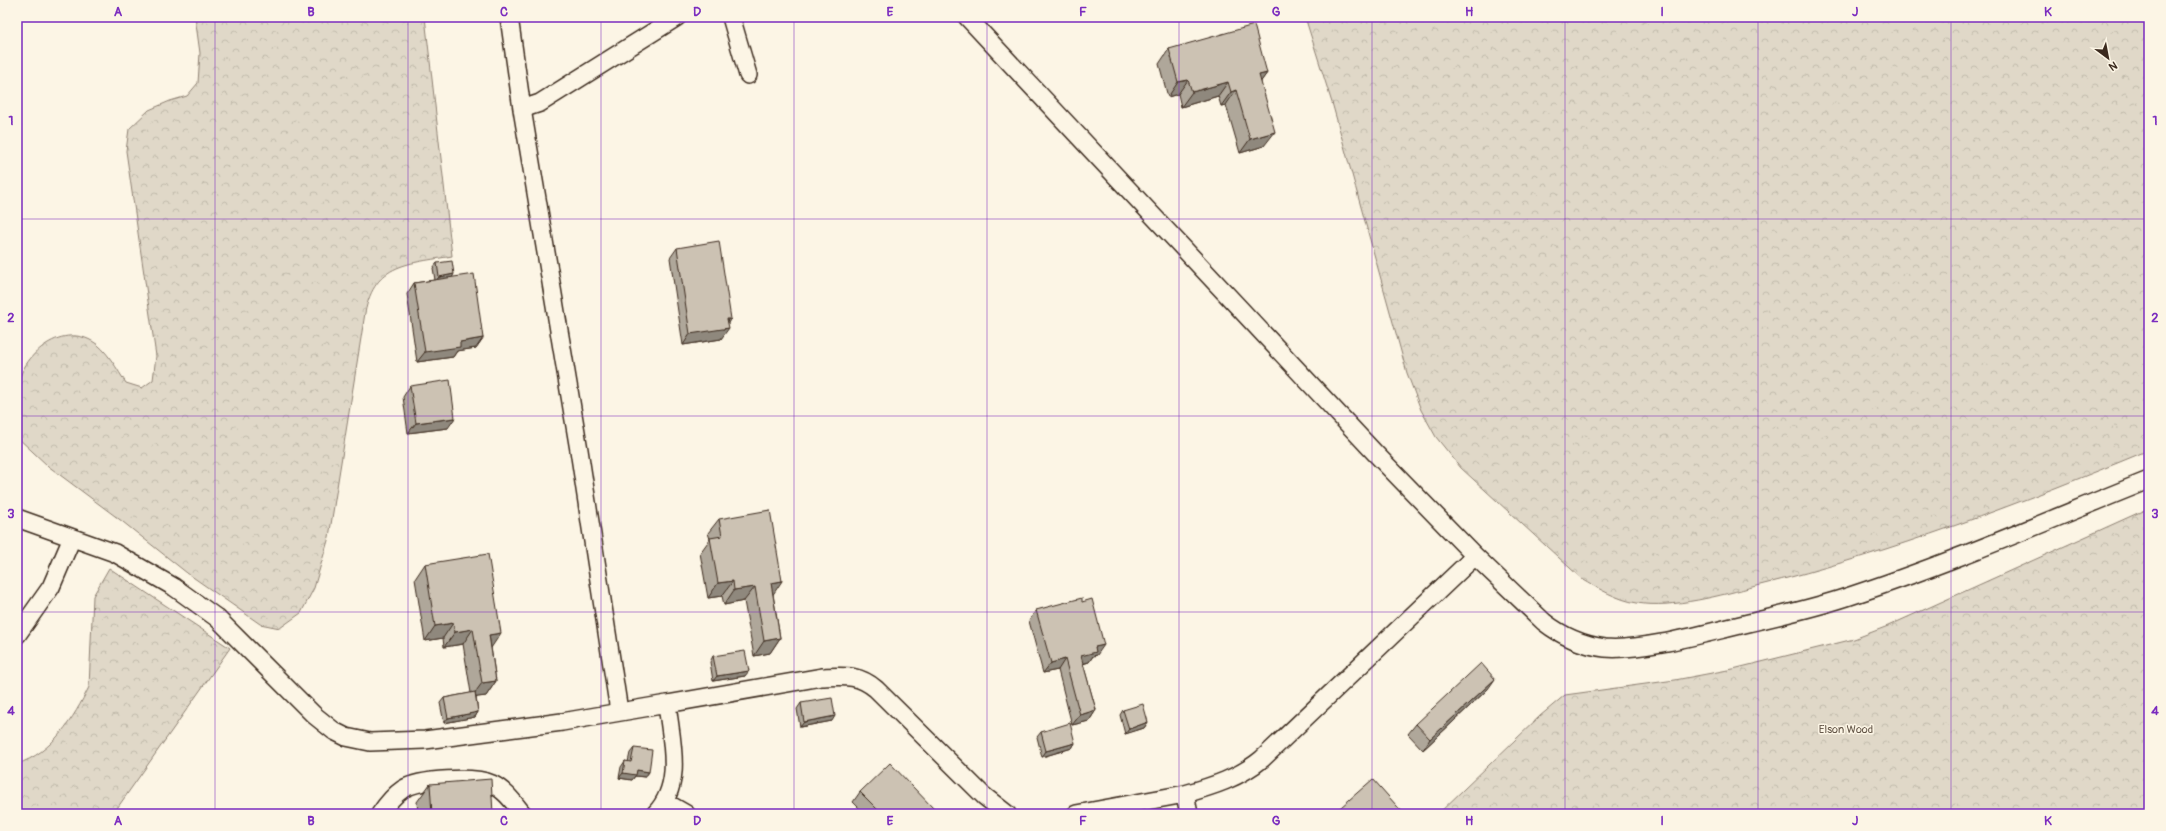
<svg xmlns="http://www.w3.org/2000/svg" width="2166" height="831" viewBox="0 0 2166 831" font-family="Pangolin,sans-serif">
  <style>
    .forest { fill: url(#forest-crowns); stroke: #8e8173 }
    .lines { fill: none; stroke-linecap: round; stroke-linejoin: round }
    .lane-casing { stroke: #3b2a1e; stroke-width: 20 }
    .lane { stroke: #fcf5e5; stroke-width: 17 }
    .wall { fill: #afa79a; stroke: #3b2a1e }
    .shaded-wall { fill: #8f887d; stroke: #3b2a1e }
    .building { fill: #ccc2b3; stroke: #3b2a1e }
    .grid { fill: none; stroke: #7b2cbf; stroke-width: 1; stroke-opacity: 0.55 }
    .labels { text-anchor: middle; stroke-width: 3; stroke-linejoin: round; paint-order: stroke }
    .park-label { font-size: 11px; fill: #645648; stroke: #fcf5e5 }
    .neatline { fill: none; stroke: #7b2cbf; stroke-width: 1.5 }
    .grid-label { font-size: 13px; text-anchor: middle; font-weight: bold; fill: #7b2cbf }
  </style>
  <defs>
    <pattern id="forest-crowns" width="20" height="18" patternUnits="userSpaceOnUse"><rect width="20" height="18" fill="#e0d8c8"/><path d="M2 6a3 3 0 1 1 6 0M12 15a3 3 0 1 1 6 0" fill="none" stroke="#c1baab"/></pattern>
  </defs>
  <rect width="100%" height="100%" fill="#fcf5e5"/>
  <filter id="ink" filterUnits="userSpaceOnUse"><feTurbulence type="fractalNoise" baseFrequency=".025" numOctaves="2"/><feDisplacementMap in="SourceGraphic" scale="8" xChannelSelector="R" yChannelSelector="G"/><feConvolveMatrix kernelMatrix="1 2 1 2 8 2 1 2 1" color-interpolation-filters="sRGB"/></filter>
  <g filter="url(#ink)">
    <!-- forest -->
    <path class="forest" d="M195 17H425L452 256C409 264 375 262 365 313L329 537 314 588 301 613 280 628 260 624 187 573 123 522 48 466 17 437C17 421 15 404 17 388 22 355 60 323 92 341 106 348 118 371 126 383L142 388 153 380 156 356 126 151 129 129 149 110 170 101 187 96 198 83 200 53Z
      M1305 17H2149V450C2021 503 1891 553 1756 586 1722 595 1673 609 1637 603 1618 600 1599 589 1582 579L1461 468 1436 437 1421 410 1407 373 1333 106Z
      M2149 508V814H1438L1540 716 1565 695 1675 680 1733 669 1854 639 1888 626Z
      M109 568 230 648 113 814H17V764C52 753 74 718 89 687L93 596Z"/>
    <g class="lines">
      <!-- lane casing -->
      <g class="lane-casing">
        <path id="lane" d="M509 17 522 109 579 450 619 711
          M731 17 748 75
          M967 17 1375 453 1475 556 1544 622C1562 636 1582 645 1605 648 1638 651 1695 636 1728 628 1768 618 1808 610 1847 597 1949 564 2049 520 2149 480
          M522 109 540 103 677 17
          M17 518 115 553 174 587 217 618 314 715 334 731 346 737 370 742 425 740 562 722 667 704C671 741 684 784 655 814
          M17 635 51 587 72 538
          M667 704 822 677C844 676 859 674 876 689L984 796 1007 814
          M665 802 686 814
          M380 814C386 805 394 795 403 789 420 779 474 776 492 784 505 790 514 803 523 814
          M1076 814 1185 794
          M1189 814 1185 794C1213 786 1239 778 1262 759L1475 556"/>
      </g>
      <!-- lane -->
      <use href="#lane" class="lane"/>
    </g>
    <!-- wall -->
    <path class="wall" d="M1169 49 1267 73 1261 81 1264 146 1240 153 1226 105 1221 106 1218 96 1181 107 1178 94 1168 97 1159 64Z
      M677 248 728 323 721 339 683 345 670 258Z
      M437 263 452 277 483 338 476 348 457 351 453 357 417 362 407 294 414 283 435 280 433 268Z
      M410 386 448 428 408 433 403 397Z
      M719 519 773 594 780 638 770 653 754 656 744 601 724 605 722 596 708 598 700 553 710 539 708 533Z
      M425 564 491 647 496 681 486 696 476 697 478 712 475 717 444 723 440 703 444 698 471 693 463 644 444 647 443 638 425 641 415 579Z
      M1036 610 1097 655 1093 656 1089 662 1083 664 1096 710 1089 721 1072 725 1058 670 1043 673 1029 621Z
      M713 656 745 676 713 681 710 662Z
      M1488 689 1423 750 1408 734 1416 724Z
      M801 703 832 721 800 727 797 709Z
      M1123 710 1148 722 1144 728 1125 734 1120 715Z
      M1041 732 1075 743 1072 748 1042 757 1037 737Z
      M634 748 649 772 645 777 635 776 632 780 619 778 621 767 625 761 628 762 630 753Z
      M430 784 493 814H418L417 802Z
      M860 792 931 814H865L853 802Z"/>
    <!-- shaded-wall -->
    <path class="shaded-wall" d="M1267 73 1257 87 1259 75Z
      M1188 80 1178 94 1168 97 1178 82Z
      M1228 82 1218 96 1181 107 1192 92Z
      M1236 90 1226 105 1221 106 1231 92Z
      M1275 132 1264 146 1240 153 1250 139Z
      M454 274 451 280 435 282 439 277Z
      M727 319H731L723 329 729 328 721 339 683 345 690 334Z
      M483 338 476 348 457 351 453 357 417 362 425 352 460 342Z
      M455 418 448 428 408 433 416 423Z
      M733 581 722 596 708 598 718 583Z
      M782 581 772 596 771 583Z
      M755 587 744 601 724 605 734 590Z
      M453 623 443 638 425 641 435 626Z
      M473 629 463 644 444 647 455 632Z
      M501 633 491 648 489 635Z
      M780 638 770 653 754 656 764 641Z
      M1104 645 1097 655 1093 656 1089 662 1073 666 1081 656 1095 647Z
      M1065 659 1058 670 1043 673 1051 663Z
      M749 671 745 676 713 681 717 676Z
      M1495 679 1488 689 1423 750 1430 739Z
      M496 681 486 696 471 698 482 683Z
      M1096 710 1089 721 1072 725 1080 715Z
      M478 712 475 717 444 723 448 718Z
      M835 716 832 721 800 727 804 722Z
      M1148 722 1144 728 1125 734 1129 729Z
      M1075 743 1072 748 1042 757 1046 751Z
      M637 770 649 772 645 777 635 776 632 780 619 778 623 773Z"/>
    <!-- building -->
    <path class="building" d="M1254 25 1267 73 1259 75 1275 132 1250 139 1236 90 1231 92 1228 82 1192 92 1188 80 1178 82 1169 49Z
      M719 241 731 319H727L729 328 690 334 677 248Z
      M452 261 454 274 439 277 437 263Z
      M474 274 483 338 460 342V347L425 352 414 283Z
      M450 380 455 418 416 423 410 386Z
      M770 510 782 581 771 583 780 638 764 641 755 587 734 590 733 581 718 583 710 538 722 536 719 519Z
      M488 554 501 633 489 635 496 681 482 683 473 629 455 632 453 623 435 626 425 564Z
      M1082 598V602L1092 599 1104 645 1095 647 1096 652 1081 656 1096 710 1080 715 1065 659 1051 663 1036 610Z
      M745 651 749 671 717 676 713 656Z
      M1481 663 1495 679 1430 739 1416 724Z
      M475 692 478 712 448 718 444 698Z
      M832 698 835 716 804 722 801 703Z
      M1143 704 1148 722 1129 729 1123 710Z
      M1070 723 1075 743 1046 751 1041 732Z
      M634 748 652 750 649 772 637 770 636 775 623 773 625 761 631 762Z
      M890 763 934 809 929 814H882L860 792Z
      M491 779 493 814H432L430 784Z
      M1373 779 1404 814H1333Z"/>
  </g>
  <!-- grid -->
  <path class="grid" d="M215 17V814M408 17V814M601 17V814M794 17V814M987 17V814M1179 17V814M1372 17V814M1565 17V814M1758 17V814M1951 17V814M17 219H2149M17 416H2149M17 612H2149"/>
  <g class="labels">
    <!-- park labels -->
    <g class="park-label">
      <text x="1846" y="733">Elson Wood</text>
    </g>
  </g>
  <!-- margin -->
  <rect width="2166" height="831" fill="none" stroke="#fcf5e5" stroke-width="44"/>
  <!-- north arrow -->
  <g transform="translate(2108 58) rotate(148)" stroke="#fcf5e5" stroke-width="3" paint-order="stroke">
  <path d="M0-3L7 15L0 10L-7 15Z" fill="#3b2a1e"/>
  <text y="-6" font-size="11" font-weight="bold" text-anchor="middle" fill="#3b2a1e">N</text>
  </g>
  <rect x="22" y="22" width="2122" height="787" class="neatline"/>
  <g class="grid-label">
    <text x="118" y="16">A</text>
    <text x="311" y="16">B</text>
    <text x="504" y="16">C</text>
    <text x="697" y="16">D</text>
    <text x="890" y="16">E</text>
    <text x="1083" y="16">F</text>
    <text x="1276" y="16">G</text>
    <text x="1469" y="16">H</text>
    <text x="1662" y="16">I</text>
    <text x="1855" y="16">J</text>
    <text x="2048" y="16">K</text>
    <text x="11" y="125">1</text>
    <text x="2155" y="125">1</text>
    <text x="11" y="322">2</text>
    <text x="2155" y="322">2</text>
    <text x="11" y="518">3</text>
    <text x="2155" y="518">3</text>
    <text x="11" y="715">4</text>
    <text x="2155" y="715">4</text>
    <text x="118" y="825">A</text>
    <text x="311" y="825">B</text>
    <text x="504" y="825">C</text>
    <text x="697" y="825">D</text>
    <text x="890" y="825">E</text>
    <text x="1083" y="825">F</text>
    <text x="1276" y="825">G</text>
    <text x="1469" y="825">H</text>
    <text x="1662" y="825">I</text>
    <text x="1855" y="825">J</text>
    <text x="2048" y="825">K</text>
  </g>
</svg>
